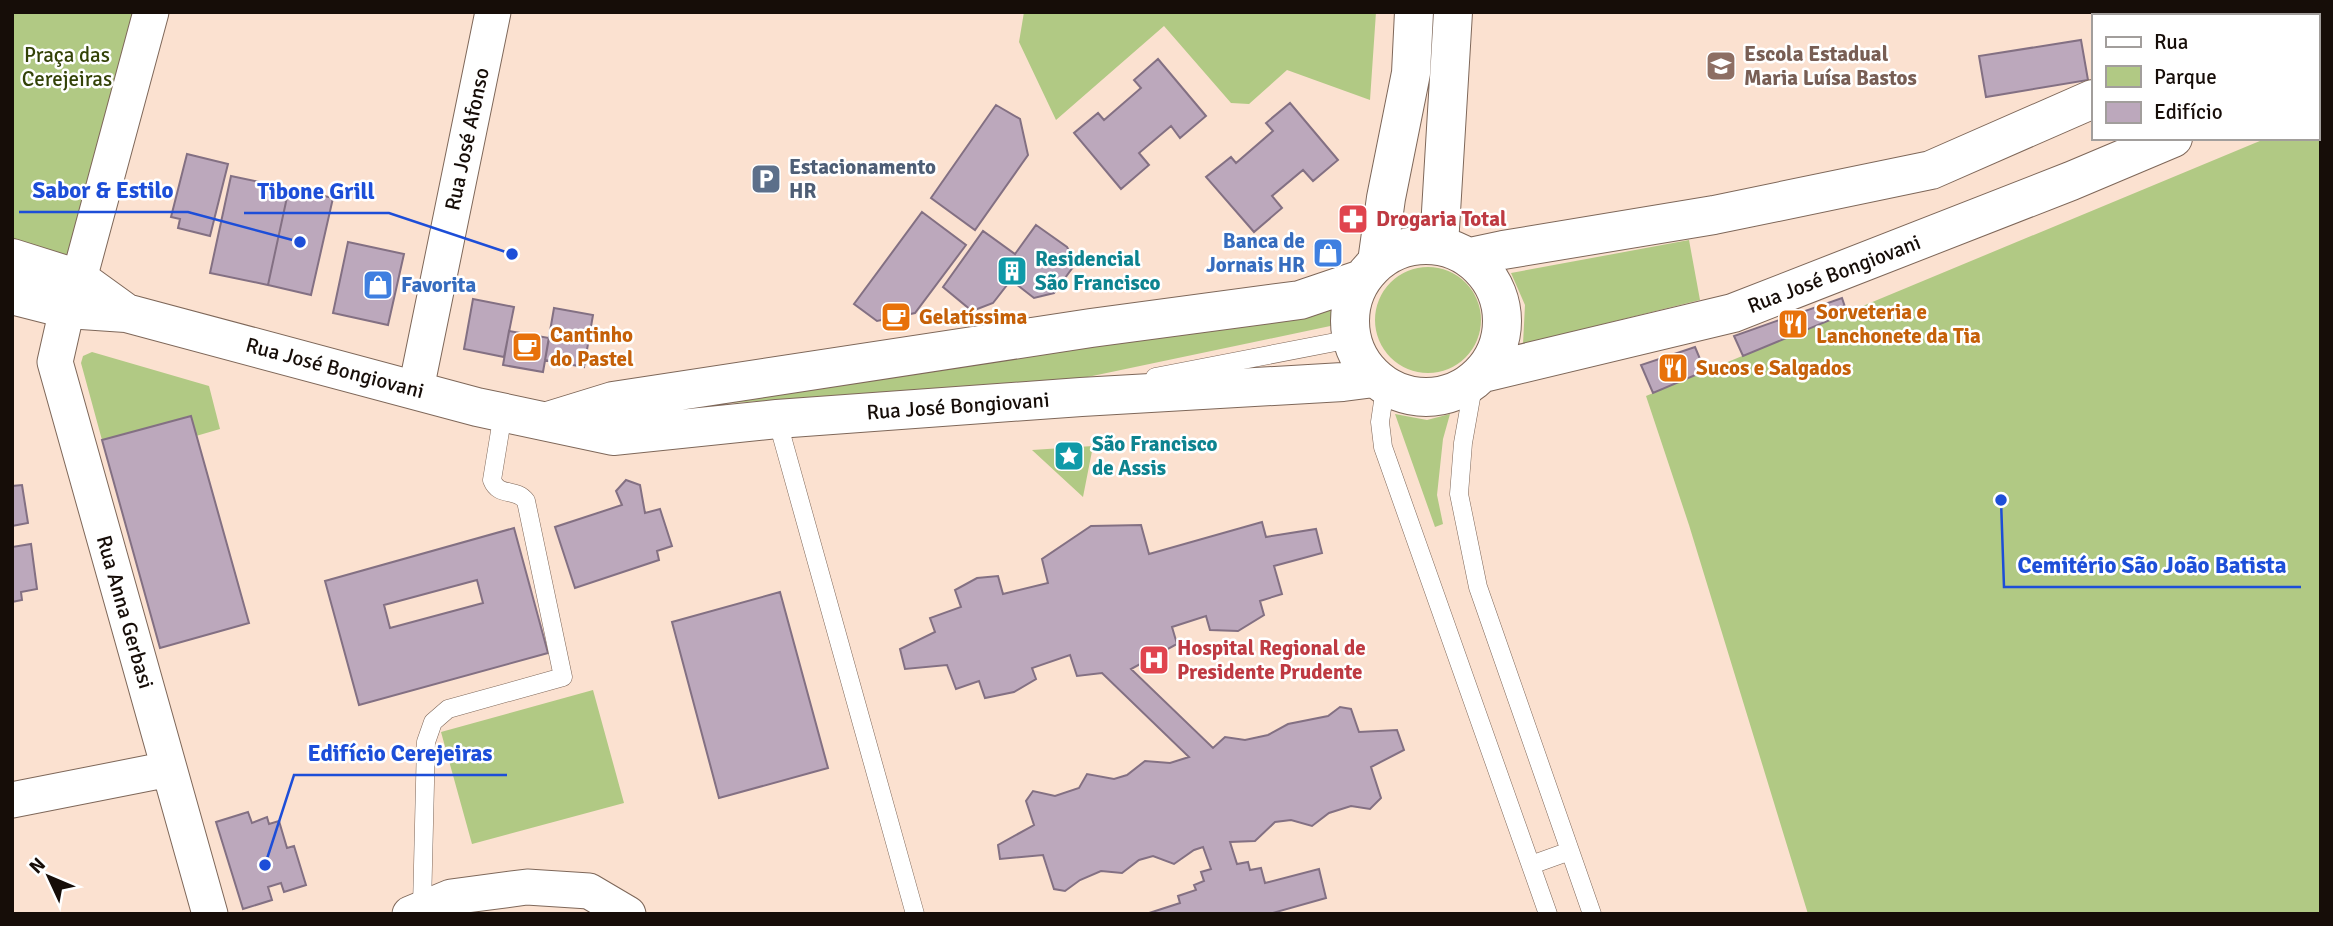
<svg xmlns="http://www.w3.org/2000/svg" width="2333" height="926" viewBox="0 0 2333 926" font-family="Signika,sans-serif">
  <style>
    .green { fill: #b1c984 }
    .building { fill: #bca8bc; stroke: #837083; stroke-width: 2; fill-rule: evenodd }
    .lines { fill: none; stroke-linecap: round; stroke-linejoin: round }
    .lane-casing { stroke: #7e6759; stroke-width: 19 }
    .street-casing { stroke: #7e6759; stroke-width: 37 }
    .secondary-casing { stroke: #7e6759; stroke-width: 40 }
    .lane { stroke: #fff; stroke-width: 18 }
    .street { stroke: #fff; stroke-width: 35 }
    .secondary { stroke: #fff; stroke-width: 38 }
    .labels { text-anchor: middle; stroke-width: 5; stroke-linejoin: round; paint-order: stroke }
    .education-label { font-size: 21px; font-weight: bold; fill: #785e54; stroke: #fff; text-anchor: start }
    .park-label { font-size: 21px; fill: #334207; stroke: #fff }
    .street-label { font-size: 21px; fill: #160d08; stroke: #fff }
    .service-label { font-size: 21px; font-weight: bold; fill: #4e5e75; stroke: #fff; text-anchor: start }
    .health-label { font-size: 21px; font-weight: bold; fill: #be3a42; stroke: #fff; text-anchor: start }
    .shop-label { font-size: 21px; font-weight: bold; fill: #366cbe; stroke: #fff; text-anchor: end }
    .culture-label { font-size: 21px; font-weight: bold; fill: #0d838f; stroke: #fff; text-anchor: start }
    .food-label { font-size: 21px; font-weight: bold; fill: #c56008; stroke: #fff; text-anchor: start }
    .leader { fill: none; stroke: #1d4ed8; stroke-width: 2.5 }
    .callout-dot { fill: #1d4ed8; stroke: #fff; stroke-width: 2.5 }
    .callout-label { font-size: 23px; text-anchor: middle; font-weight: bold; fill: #1d4ed8; stroke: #fff; stroke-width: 5; stroke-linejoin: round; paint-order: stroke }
  </style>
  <rect width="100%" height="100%" fill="#fbe1d0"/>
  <!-- green -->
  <path class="green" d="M12 12H135L79 258 12 240Z
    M1024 12H1376L1370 100 1287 70 1249 104 1231 103 1164 26 1056 120 1019 42Z
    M2321 116V914H1808L1689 525 1646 396 2267 138H2317V117Z
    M1689 240 1700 300 1523 344 1525 305 1511 273Z
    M1375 320a53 53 0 1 1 106 0a53 53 0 1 1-106 0Z
    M1337 301 1334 316 1335 325 1078 379 617 411Z
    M92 352 209 386 220 429 196 436 190 416 102 440 81 363 83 356Z
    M1395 414 1427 420 1450 414 1443 439 1437 495 1443 524 1435 527Z
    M1093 446 1083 497 1032 450Z
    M593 690 624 803 472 844 441 732Z"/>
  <!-- building -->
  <path class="building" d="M2081 40 2088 80 1986 97 1979 56Z
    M1158 59 1206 116 1180 138 1171 126 1139 153 1149 165 1121 189 1074 133 1098 113 1104 120 1141 88 1134 80Z
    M1290 103 1338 160 1313 181 1303 170 1272 196 1282 208 1254 232 1206 177 1231 157 1236 163 1273 131 1266 123Z
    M996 105 1020 119 1028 155 975 230 931 198Z
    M187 154 228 164 210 236 178 228 180 219 171 217Z
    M231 176 289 188 268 285 210 273Z
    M289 188 333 198 311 295 268 285Z
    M922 212 966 245 915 313 877 321 854 304Z
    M1036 225 1067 247 1076 263 1054 293 1034 298 1011 280 993 303 972 311 943 287 983 231 1015 254Z
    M348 242 404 254 388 325 333 313Z
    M1339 244 1341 259 1316 261 1314 247Z
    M1842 298 1847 313 1743 356 1734 336Z
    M473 299 514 307 504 357 464 349Z
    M554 308 593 315 584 367 545 360Z
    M509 331 549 338 543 372 503 365Z
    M1695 347 1705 371 1653 393 1641 365Z
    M191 416 249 623 160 648 102 440Z
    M626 480 640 485 645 513 660 509 672 546 657 551 659 560 575 588 555 527 622 505 616 491Z
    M22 485 28 523 12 526V486Z
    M1262 522 1266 537 1316 529 1322 553 1274 566 1282 594 1260 601 1264 615 1238 631 1210 630 1206 616 1172 627 1177 644 1131 669 1213 748 1225 737 1245 740 1268 735 1288 724 1328 716 1340 707 1351 709 1359 732 1397 730 1404 750 1371 767 1381 798 1370 809 1351 806 1329 813 1312 826 1291 820 1275 822 1255 841 1230 842 1237 864 1248 862 1250 870 1261 868 1265 883 1319 869 1326 898 1269 914H1146L1180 903 1178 896 1196 890 1194 885 1204 881 1201 872 1211 869 1203 847 1194 850 1174 864 1153 856 1139 860 1122 873 1101 871 1080 880 1065 891 1054 889 1043 855 1000 859 998 845 1034 825 1026 801 1033 791 1055 796 1079 788 1087 774 1114 779 1127 775 1145 761 1170 763 1189 757 1102 673 1077 676 1070 655 1032 668 1036 679 1014 692 985 698 979 681 956 689 947 665 905 669 900 649 935 632 930 618 961 607 955 590 977 578 998 576 1003 594 1048 583 1042 559 1091 526 1141 525 1149 554Z
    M514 528 548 653 359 705 325 581ZM477 580 483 603 390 628 384 605Z
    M31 544 37 589 21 592 22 600 12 602V547Z
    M780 592 828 768 719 798 672 622Z
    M248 812 252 823 267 817 269 824 279 821 287 848 294 846 306 885 284 892 281 883 268 887 272 900 243 909 216 822Z"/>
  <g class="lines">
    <!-- lane casing -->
    <g class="lane-casing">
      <path id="lane" d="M1155 377 1351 339
        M1474 381 1463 443 1459 494 1478 587 1592 914
        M1385 388 1380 422 1383 447 1548 914
        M777 419 915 914
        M1531 865 1570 851
        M422 907 426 742 433 722 448 709 563 677 526 501C516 487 499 498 492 480L503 413"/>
    </g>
    <!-- street casing -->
    <g class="street-casing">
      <path id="street" d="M151 12 79 279 67 309 55 362 210 914
        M2125 16V12
        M416 389 493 12
        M12 800 169 769
        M410 914 451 897 527 887 589 891 628 914"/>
    </g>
    <!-- secondary casing -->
    <g class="secondary-casing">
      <path id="secondary" d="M2291 16 2299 12
        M2317 77 2321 76
        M1350 321a76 76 0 1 1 152 0a76 76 0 1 1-152 0Z
        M1439 245 1453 12
        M1470 257 1503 250 1714 215 1931 170 2093 99
        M12 258 79 279 126 313
        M1377 262 1386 198 1411 73 1414 12
        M12 295 67 309 126 313 477 407 613 436 777 419 1081 397 1343 382 1374 378
        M1483 373 1733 313 2071 181 2173 138
        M548 421 613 401 1091 328 1300 300 1362 279"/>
    </g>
    <!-- lane -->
    <use href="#lane" class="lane"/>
    <!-- street -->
    <use href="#street" class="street"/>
    <!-- secondary -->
    <use href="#secondary" class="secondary"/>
  </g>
  <!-- icons -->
  <defs>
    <g id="school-square" transform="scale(1.575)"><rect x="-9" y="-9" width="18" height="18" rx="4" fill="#8d6e63" stroke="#fff"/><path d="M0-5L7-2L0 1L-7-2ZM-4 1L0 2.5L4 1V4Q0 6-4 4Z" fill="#fff"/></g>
    <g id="parking-square" transform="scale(1.575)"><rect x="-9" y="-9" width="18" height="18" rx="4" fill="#5c6f8a" stroke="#fff"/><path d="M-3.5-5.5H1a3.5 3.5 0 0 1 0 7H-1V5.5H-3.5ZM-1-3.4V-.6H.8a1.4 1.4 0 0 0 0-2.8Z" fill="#fff"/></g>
    <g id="pharmacy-square" transform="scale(1.575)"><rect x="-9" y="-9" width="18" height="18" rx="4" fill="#e0444e" stroke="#fff"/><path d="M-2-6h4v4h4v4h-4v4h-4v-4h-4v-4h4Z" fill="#fff"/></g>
    <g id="shop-square" transform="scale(1.575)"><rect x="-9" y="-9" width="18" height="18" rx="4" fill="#3f7fe0" stroke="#fff"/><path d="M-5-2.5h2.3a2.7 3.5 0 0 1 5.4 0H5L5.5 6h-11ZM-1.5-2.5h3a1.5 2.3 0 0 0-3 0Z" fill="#fff"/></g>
    <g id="building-square" transform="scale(1.575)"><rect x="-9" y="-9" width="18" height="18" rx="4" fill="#0f9aa8" stroke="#fff"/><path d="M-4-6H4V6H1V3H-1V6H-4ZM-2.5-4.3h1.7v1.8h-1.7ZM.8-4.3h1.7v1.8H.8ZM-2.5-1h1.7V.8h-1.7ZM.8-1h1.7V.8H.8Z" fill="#fff"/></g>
    <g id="cafe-square" transform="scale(1.575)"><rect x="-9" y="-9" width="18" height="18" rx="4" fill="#e8710a" stroke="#fff"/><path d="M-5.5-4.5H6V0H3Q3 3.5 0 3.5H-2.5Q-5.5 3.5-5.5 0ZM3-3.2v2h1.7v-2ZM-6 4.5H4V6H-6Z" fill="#fff"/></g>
    <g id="restaurant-square" transform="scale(1.575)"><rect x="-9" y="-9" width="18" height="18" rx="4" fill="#e8710a" stroke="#fff"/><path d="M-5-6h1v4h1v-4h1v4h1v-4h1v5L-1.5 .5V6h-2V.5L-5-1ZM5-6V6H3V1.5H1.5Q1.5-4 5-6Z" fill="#fff"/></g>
    <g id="sight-square" transform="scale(1.575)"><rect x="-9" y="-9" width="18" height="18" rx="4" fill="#0f9aa8" stroke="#fff"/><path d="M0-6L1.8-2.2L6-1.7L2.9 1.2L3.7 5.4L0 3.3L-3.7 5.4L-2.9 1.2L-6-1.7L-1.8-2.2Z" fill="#fff"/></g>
    <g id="hospital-square" transform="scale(1.575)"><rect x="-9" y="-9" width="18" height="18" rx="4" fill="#e0444e" stroke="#fff"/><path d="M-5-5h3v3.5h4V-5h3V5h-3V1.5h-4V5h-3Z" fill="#fff"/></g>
  </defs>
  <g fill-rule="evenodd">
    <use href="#school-square" x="1721" y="66"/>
    <use href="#parking-square" x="766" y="179"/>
    <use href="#pharmacy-square" x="1353" y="219"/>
    <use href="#shop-square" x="1328" y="253"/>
    <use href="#building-square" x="1012" y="271"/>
    <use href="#shop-square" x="378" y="285"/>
    <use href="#cafe-square" x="896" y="317"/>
    <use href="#restaurant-square" x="1793" y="324"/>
    <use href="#cafe-square" x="527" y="347"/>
    <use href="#restaurant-square" x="1673" y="368"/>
    <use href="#sight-square" x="1069" y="456"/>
    <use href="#hospital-square" x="1154" y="660"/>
  </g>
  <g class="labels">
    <!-- education labels -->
    <g class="education-label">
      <text x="1744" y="61">Escola Estadual<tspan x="1744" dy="24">Maria Luísa Bastos</tspan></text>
    </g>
    <!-- park labels -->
    <g class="park-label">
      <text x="67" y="62">Praça das<tspan x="67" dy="24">Cerejeiras</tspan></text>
    </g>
    <!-- street labels -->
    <g class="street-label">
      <text transform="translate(467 139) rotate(-78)" y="7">Rua José Afonso</text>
      <text transform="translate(1834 274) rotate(-21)" y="7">Rua José Bongiovani</text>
      <text transform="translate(335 368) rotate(15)" y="7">Rua José Bongiovani</text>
      <text transform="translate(958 406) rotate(-4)" y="7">Rua José Bongiovani</text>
      <text transform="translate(125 612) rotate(74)" y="7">Rua Anna Gerbasi</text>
    </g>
    <!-- service labels -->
    <g class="service-label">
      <text x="789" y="174">Estacionamento<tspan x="789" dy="24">HR</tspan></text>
    </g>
    <!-- health labels -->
    <g class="health-label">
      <text x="1376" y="226">Drogaria Total</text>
      <text x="1177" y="655">Hospital Regional de<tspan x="1177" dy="24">Presidente Prudente</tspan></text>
    </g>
    <!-- shop labels -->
    <g class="shop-label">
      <text x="1305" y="248">Banca de<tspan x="1305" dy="24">Jornais HR</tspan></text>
      <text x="401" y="292" text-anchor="start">Favorita</text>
    </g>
    <!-- culture labels -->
    <g class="culture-label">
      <text x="1035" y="266">Residencial<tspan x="1035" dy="24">São Francisco</tspan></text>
      <text x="1092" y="451">São Francisco<tspan x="1092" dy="24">de Assis</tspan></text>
    </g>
    <!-- food labels -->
    <g class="food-label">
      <text x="1816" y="319">Sorveteria e<tspan x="1816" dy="24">Lanchonete da Tia</tspan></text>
      <text x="919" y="324">Gelatíssima</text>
      <text x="550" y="342">Cantinho<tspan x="550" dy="24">do Pastel</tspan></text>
      <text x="1696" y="375">Sucos e Salgados</text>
    </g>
  </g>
  <!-- callouts -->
  <path class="leader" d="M300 242L188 212H19M512 254L389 213H244M2001 500L2004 587H2301M265 865L294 775H507"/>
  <g class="callout-dot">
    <circle cx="300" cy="242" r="7"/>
    <circle cx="512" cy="254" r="7"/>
    <circle cx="2001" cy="500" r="7"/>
    <circle cx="265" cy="865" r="7"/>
  </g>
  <g class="callout-label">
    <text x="103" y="198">Sabor &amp; Estilo</text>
    <text x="316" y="199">Tibone Grill</text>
    <text x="2152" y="573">Cemitério São João Batista</text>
    <text x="400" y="761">Edifício Cerejeiras</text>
  </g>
  <!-- border -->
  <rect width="2333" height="926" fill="none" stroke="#160d08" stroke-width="28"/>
  <!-- legend -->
  <rect x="2092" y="14" width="228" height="126" fill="#ffffff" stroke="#a29e9c" stroke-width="2"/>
  <rect x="2106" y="37" width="35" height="10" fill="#ffffff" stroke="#a29e9c" stroke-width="2"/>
  <text x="2154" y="49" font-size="21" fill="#160d08">Rua</text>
  <rect x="2106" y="66" width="35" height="21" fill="#b1c984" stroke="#a29e9c" stroke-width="2"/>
  <text x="2154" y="84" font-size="21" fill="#160d08">Parque</text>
  <rect x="2106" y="102" width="35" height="21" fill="#bca8bc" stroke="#a29e9c" stroke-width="2"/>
  <text x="2154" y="119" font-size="21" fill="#160d08">Edifício</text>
  <!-- north arrow -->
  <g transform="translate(49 877) rotate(314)" stroke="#ffffff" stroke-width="5" paint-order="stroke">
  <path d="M0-5L12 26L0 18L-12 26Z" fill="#160d08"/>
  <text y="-10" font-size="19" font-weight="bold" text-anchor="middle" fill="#160d08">N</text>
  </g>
</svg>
